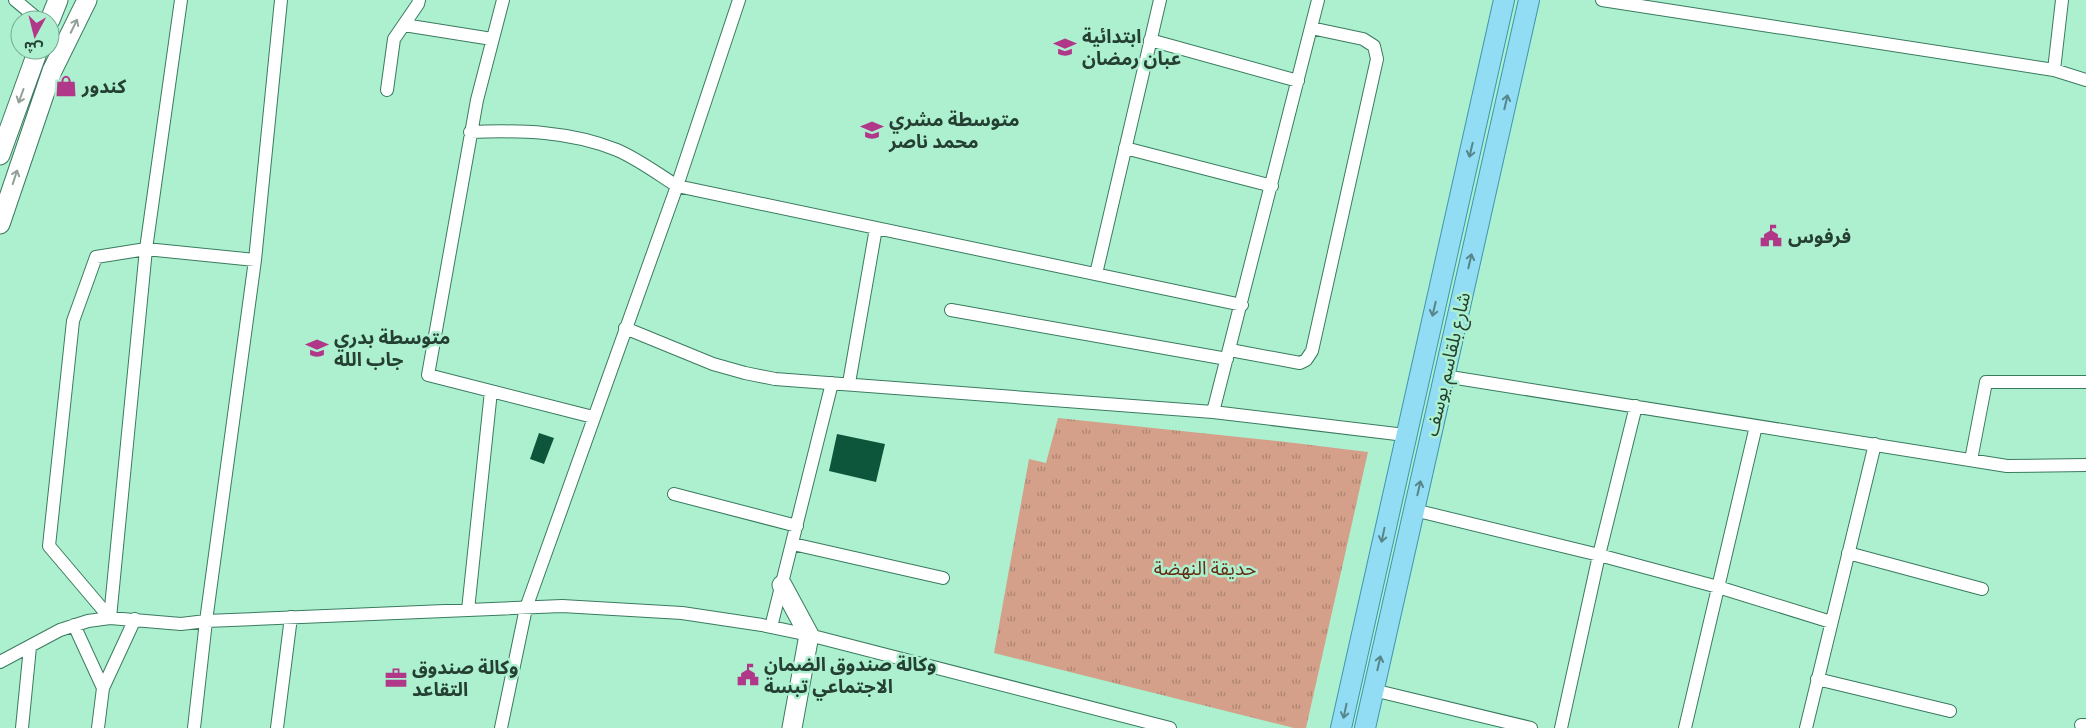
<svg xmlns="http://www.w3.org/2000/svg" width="2086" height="728" viewBox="0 0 2086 728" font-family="Signika,'Noto Sans Arabic',sans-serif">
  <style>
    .park { fill: url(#park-tufts) }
    .building { fill: #0d563c }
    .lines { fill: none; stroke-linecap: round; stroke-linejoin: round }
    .street-casing { stroke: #3a7b5f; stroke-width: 14 }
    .secondary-casing { stroke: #3a7b5f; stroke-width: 21 }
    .primary-casing { stroke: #3d96ac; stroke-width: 22 }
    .street { stroke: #fff; stroke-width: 12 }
    .secondary { stroke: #fff; stroke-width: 19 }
    .primary { stroke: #92dcf4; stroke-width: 20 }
    .oneway { stroke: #92a099 }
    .oneway2 { stroke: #56868a }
    .labels { text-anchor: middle; stroke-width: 5; stroke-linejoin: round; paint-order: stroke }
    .poi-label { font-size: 19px; font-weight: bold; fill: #254033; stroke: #adf0d0; text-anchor: start }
    .street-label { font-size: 19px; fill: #254033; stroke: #adf0d0 }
    .park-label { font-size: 19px; fill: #662c11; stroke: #adf0d0 }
  </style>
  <defs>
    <pattern id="park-tufts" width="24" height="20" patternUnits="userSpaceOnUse" patternTransform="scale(1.25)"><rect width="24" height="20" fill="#d4a08a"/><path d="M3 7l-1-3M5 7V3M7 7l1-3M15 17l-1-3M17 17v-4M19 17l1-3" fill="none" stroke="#ac8471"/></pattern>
  </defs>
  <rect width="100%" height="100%" fill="#adf0d0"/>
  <!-- park -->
  <path class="park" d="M1058 418 1286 442 1368 452 1306 728H1294L994 653 1029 459 1046 463Z"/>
  <!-- building -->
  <path class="building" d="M539 433 554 438 544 464 530 459Z
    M837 434 885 444 876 482 829 471Z"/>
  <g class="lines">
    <!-- street casing -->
    <g class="street-casing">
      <path id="street" d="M15 0 39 20
        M503 0 477 100 428 375 593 417
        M1602 0 2054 70 2086 80
        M404 25 492 39
        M1150 40 1298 81
        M2054 70 2062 0
        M387 90 394 39 418 4 419 0
        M470 132C521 130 570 131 617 150 638 159 658 174 677 186L1242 305
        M1125 148 1272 186
        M1096 274 1160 0
        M951 310 1227 359
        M625 328 713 364 745 373 775 379 1213 412 1405 435
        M1230 350 1300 363 1306 360 1312 351 1377 59 1374 46 1363 39 1311 28
        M1444 376 2007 466 2086 465
        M849 383 876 228
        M1213 412 1318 0
        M1971 460 1986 382H2086
        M674 494 797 526
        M1414 510 1599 555 1718 587 1831 622
        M793 544 943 578
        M1848 553 1982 589
        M468 610 491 391
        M110 618 146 249 181 0
        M110 618 49 546 73 321 96 257 146 249 255 260
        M74 625 103 688 98 728
        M771 627 832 383
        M0 662 60 630 88 621 110 618 181 624 206 621 562 606 682 613 762 625 809 635 1170 728
        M1817 679 1950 711
        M103 688 135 619
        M1373 690 1531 728
        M2081 725H2086
        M22 728 30 647
        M194 728 206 621 255 260 281 0
        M277 728 291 617
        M501 728 526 608 677 186 739 0
        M1561 728 1599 555 1636 406
        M1685 728 1756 426
        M1806 728 1875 444"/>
    </g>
    <!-- secondary casing -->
    <g class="secondary-casing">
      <path id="secondary" d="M50 20 58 0
        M0 155 38 50
        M0 224 52 71 87 0
        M782 585 809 635 792 728"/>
    </g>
    <!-- primary casing -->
    <g class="primary-casing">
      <path id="primary" d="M1341 728 1504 0
        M1365 728 1529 0"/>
    </g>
    <!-- street -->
    <use href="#street" class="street"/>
    <!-- secondary -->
    <use href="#secondary" class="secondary"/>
    <!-- primary -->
    <use href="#primary" class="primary"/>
  </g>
  <!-- one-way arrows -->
  <defs><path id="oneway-shaft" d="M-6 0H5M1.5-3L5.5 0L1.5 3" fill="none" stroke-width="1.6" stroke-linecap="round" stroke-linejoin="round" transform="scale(1.25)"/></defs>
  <g class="oneway">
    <use href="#oneway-shaft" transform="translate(74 26) rotate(-64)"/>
    <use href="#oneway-shaft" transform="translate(21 96) rotate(110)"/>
    <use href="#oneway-shaft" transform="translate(15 177) rotate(-72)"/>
  </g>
  <g class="oneway2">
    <use href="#oneway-shaft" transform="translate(1506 102) rotate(-77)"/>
    <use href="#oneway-shaft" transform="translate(1471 150) rotate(103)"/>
    <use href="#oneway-shaft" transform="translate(1470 261) rotate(-77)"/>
    <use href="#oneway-shaft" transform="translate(1434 309) rotate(103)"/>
    <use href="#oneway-shaft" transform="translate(1419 488) rotate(-77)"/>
    <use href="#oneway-shaft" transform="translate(1383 535) rotate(102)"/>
    <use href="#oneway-shaft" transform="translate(1379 663) rotate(-77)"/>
    <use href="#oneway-shaft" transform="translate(1345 711) rotate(102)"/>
  </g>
  <!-- icons -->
  <defs>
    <g id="school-bare" transform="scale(1.725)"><path d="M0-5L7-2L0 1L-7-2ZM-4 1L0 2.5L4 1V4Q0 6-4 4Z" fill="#b13789" stroke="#adf0d0" stroke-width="2.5" paint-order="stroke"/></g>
    <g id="shop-bare" transform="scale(1.725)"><path d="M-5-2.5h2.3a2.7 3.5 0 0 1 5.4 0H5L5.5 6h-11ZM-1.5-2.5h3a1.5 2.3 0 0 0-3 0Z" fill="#b13789" stroke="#adf0d0" stroke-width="2.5" paint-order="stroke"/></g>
    <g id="civic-bare" transform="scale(1.725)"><path d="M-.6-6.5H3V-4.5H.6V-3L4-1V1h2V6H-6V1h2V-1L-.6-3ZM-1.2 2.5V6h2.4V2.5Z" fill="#b13789" stroke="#adf0d0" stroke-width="2.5" paint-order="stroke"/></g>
    <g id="office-bare" transform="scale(1.725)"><path d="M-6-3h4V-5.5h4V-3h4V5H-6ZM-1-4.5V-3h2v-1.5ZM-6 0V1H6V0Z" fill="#b13789" stroke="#adf0d0" stroke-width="2.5" paint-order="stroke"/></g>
  </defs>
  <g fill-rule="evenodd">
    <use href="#school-bare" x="1065" y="47"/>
    <use href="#shop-bare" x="66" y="86"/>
    <use href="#school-bare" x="872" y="130"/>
    <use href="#civic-bare" x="1771" y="236"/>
    <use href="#school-bare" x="317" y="348"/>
    <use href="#civic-bare" x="748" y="675"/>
    <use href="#office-bare" x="396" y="678"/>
  </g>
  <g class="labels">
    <!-- poi labels -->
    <g class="poi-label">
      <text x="1082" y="43">ابتدائية<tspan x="1082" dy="22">عبان رمضان</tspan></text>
      <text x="82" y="93">كندور</text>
      <text x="889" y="126">متوسطة مشري<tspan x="889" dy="22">محمد ناصر</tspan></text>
      <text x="1788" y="243">فرفوس</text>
      <text x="334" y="344">متوسطة بدري<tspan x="334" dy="22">جاب الله</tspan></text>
      <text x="764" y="671">وكالة صندوق الضمان<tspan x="764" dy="22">الاجتماعي تبسة</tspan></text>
      <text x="412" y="674">وكالة صندوق<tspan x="412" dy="22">التقاعد</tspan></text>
    </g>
    <!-- street labels -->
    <g class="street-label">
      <text transform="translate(1447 364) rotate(-77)" y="7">شارع بلقاسم يوسف</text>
    </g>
    <!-- park labels -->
    <g class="park-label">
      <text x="1205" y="575">حديقة النهضة</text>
    </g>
  </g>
  <!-- north arrow -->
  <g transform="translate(35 35) rotate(187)"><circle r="24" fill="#adf0d0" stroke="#77aa91"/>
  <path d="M0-4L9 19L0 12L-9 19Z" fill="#b13789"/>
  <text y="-8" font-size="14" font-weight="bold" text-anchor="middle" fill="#254033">ش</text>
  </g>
</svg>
